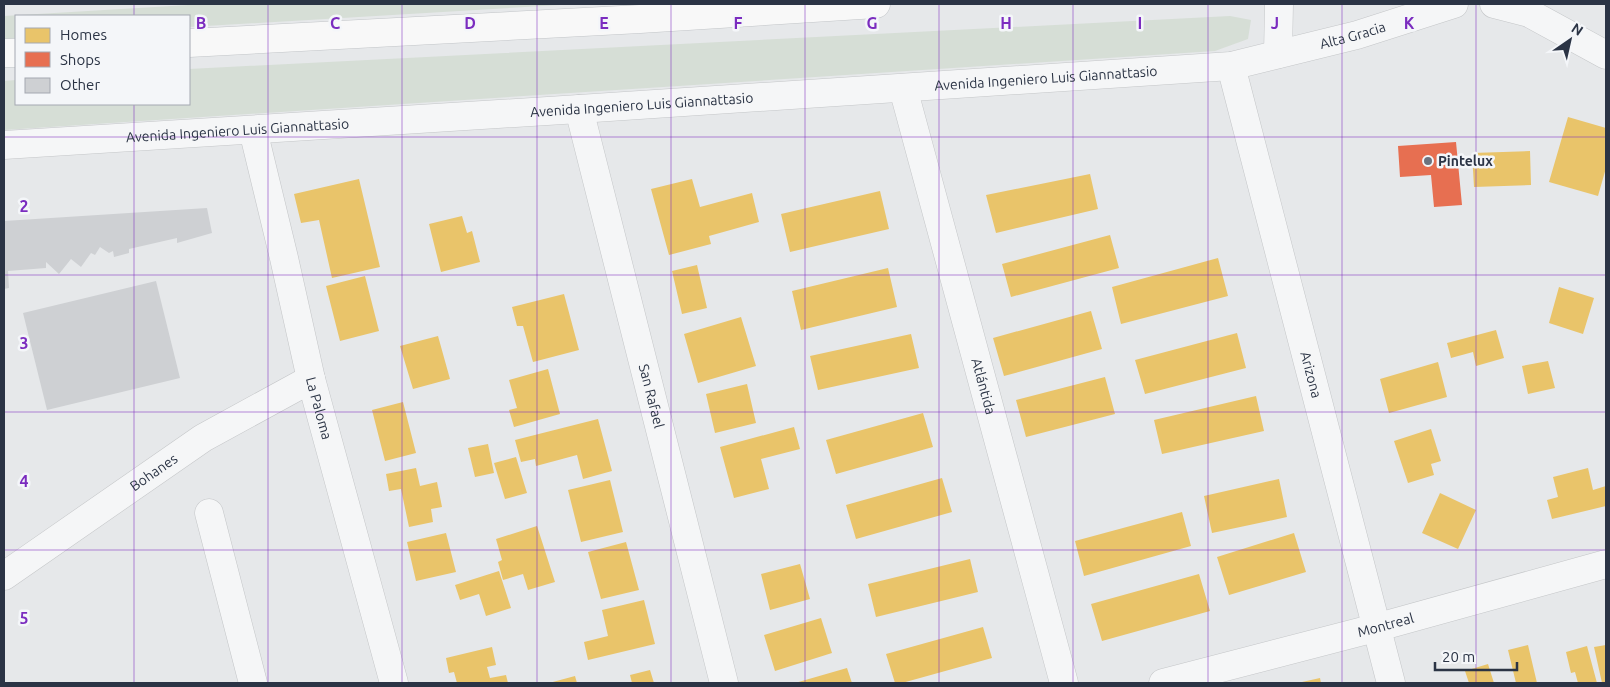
<svg xmlns="http://www.w3.org/2000/svg" width="1610" height="687" viewBox="0 0 1610 687" font-family="Ubuntu,sans-serif">
  <style>
    .green { fill: #d6ded6 }
    .homes { fill: #e9c46a }
    .shops { fill: #e76f51 }
    .building { fill: #ced0d3 }
    .lines { fill: none; stroke-linecap: round; stroke-linejoin: round }
    .minor-casing { stroke: #c4c6c8; stroke-width: 29 }
    .major-casing { stroke: #c2c5c8; stroke-width: 29 }
    .minor { stroke: #f5f6f7; stroke-width: 28 }
    .major { stroke: #f8f8f8; stroke-width: 28 }
    .grid { fill: none; stroke: #7b2cbf; stroke-width: 1; stroke-opacity: 0.55 }
    .poi-dot { fill: #6c737f; stroke: #f4f6f9; stroke-width: 2 }
    .labels { text-anchor: middle; stroke-width: 5; stroke-linejoin: round; paint-order: stroke }
    .street-label { font-size: 14px; fill: #2b3445; stroke: #f4f6f9 }
    .poi-label { font-size: 14px; font-weight: bold; fill: #2b3445; stroke: #f4f6f9; text-anchor: start }
    .grid-label { font-size: 16px; text-anchor: middle; font-weight: bold; fill: #7b2cbf; stroke: #f4f6f9; stroke-width: 5; stroke-linejoin: round; paint-order: stroke }
  </style>
  <rect width="100%" height="100%" fill="#e6e8ea"/>
  <!-- green -->
  <path class="green" d="M205 4H577L189 27V16H16V38L4 39V16Z
    M1230 16 1251 20 1248 39 1215 51 4 130V81L16 80V104H189V69Z"/>
  <!-- homes -->
  <path class="homes" d="M1568 117 1606 128V168L1598 196 1549 182Z
    M1530 151 1531 185 1474 187 1472 153Z
    M1090 174 1098 209 996 233 986 195Z
    M359 179 380 267 332 278 319 220 301 223 294 194Z
    M692 179 700 207 752 193 759 222 709 236 711 244 669 255 651 189Z
    M880 191 889 229 790 252 781 214Z
    M462 216 467 233 472 231 480 262 441 272 429 224Z
    M1110 235 1119 268 1011 297 1002 264Z
    M1218 258 1228 296 1121 324 1112 287Z
    M697 265 707 308 682 314 672 271Z
    M888 268 897 307 801 330 792 291Z
    M365 276 379 331 340 341 326 286Z
    M1559 287 1594 298 1583 334 1549 323Z
    M564 294 579 350 533 362 523 326H517L512 307Z
    M1091 311 1102 349 1004 376 993 338Z
    M741 317 756 366 698 383 684 334Z
    M1496 330 1504 358 1476 366 1473 352 1451 358 1447 343Z
    M1237 333 1246 368 1145 394 1135 360Z
    M911 334 919 368 818 390 810 356Z
    M438 336 450 379 413 389 400 346Z
    M1548 361 1555 388 1528 394 1522 366Z
    M1438 362 1447 397 1389 413 1380 379Z
    M548 369 560 414 514 427 509 410 517 408 509 380Z
    M1105 377 1115 414 1026 437 1016 400Z
    M747 384 756 423 715 433 706 394Z
    M1256 396 1264 431 1162 454 1154 420Z
    M403 402 416 453 385 461 372 410Z
    M923 413 933 447 836 474 826 440Z
    M598 419 612 471 583 479 577 455 536 466 535 459 521 462 515 440Z
    M794 427 800 449 761 459 769 489 734 498 720 447Z
    M1431 429 1441 461 1431 464 1434 475 1408 483 1394 441Z
    M488 444 494 473 475 477 468 448Z
    M516 457 527 493 505 499 494 463Z
    M416 468 420 486 437 482 442 507 431 509 433 522 409 527 401 489 389 491 386 474Z
    M1588 468 1593 490 1606 486V506L1552 519 1547 500 1558 497 1553 477Z
    M942 478 952 512 856 539 846 505Z
    M1279 479 1287 517 1212 533 1204 496Z
    M610 480 623 532 581 542 568 490Z
    M1440 493 1476 510 1458 549 1422 533Z
    M1182 512 1191 546 1084 576 1075 541Z
    M537 526 555 582 528 590 523 574 503 580 498 562 502 560 496 539Z
    M446 533 456 572 416 581 407 542Z
    M1294 533 1306 572 1229 595 1217 557Z
    M626 542 639 590 601 599 588 552Z
    M970 559 978 592 876 617 868 584Z
    M800 564 810 599 770 610 761 574Z
    M499 571 511 608 486 616 479 594 460 600 455 585Z
    M1199 574 1210 611 1102 641 1091 604Z
    M644 600 655 644 588 660 584 642 608 636 602 610Z
    M821 618 832 653 775 671 764 635Z
    M983 627 992 658 902 683H895L886 654Z
    M1528 645 1537 683H1516L1508 650Z
    M1606 645V683H1602L1594 647Z
    M1587 646 1597 683H1578L1575 672 1571 673 1566 652Z
    M492 647 496 665 487 667 490 678 506 675 508 683H457L454 672 449 673 446 658Z
    M1488 664 1494 683H1469L1465 671Z
    M847 668 852 683H795Z
    M650 670 654 683H632L630 675Z
    M575 676 577 683H549Z
    M1320 678 1321 683H1302V682Z"/>
  <!-- shops -->
  <path class="shops" d="M1456 142 1462 205 1434 207 1431 175 1400 177 1398 146Z"/>
  <!-- building -->
  <path class="building" d="M207 208 212 233 177 243V238L129 249V253L114 257 113 251 109 253 100 247 95 255 91 253 81 267 71 259 59 274 46 262V268L8 271 9 288 4 289V221Z
    M156 281 180 378 47 410 23 313Z"/>
  <g class="lines">
    <!-- minor casing -->
    <g class="minor-casing">
      <g id="minor">
        <path d="M1494 4 1529 13 1606 55"/>
        <path d="M1278 54 1279 4"/>
        <path id="s1" d="M1231 66 1391 683"/>
        <path id="s2" d="M903 88 1064 683"/>
        <path id="s3" d="M579 109 724 683"/>
        <path id="s4" d="M253 130 284 258 311 379 394 683"/>
        <path id="s5" d="M4 145 579 109 1231 66 1357 35 1454 4"/>
        <path d="M209 513 253 683"/>
        <path id="s6" d="M4 576 203 438 311 379"/>
        <path id="s7" d="M1163 683 1375 628 1606 564"/>
      </g>
    </g>
    <!-- major casing -->
    <g class="major-casing">
      <path id="major" d="M189 43 640 19 876 4
        M4 53H16"/>
    </g>
    <!-- minor -->
    <use href="#minor" class="minor"/>
    <!-- major -->
    <use href="#major" class="major"/>
  </g>
  <!-- grid -->
  <path class="grid" d="M134 4V16M268 4V683M402 4V683M537 4V683M671 4V683M805 4V683M939 4V683M1073 4V683M1208 4V683M1342 4V683M1476 4V683M134 104V683M4 137H1606M4 275H1606M4 412H1606M4 550H1606"/>
  <!-- markers -->
  <circle class="poi-dot" cx="1428" cy="161" r="5"/>
  <g class="labels">
    <!-- street labels -->
    <g class="street-label">
      <text dy="5" stroke="none"><textPath href="#s5" startOffset="1355">Alta Gracia</textPath></text>
      <text dy="5" stroke="none"><textPath href="#s5" startOffset="1044">Avenida Ingeniero Luis Giannattasio</textPath></text>
      <text dy="5" stroke="none"><textPath href="#s5" startOffset="639">Avenida Ingeniero Luis Giannattasio</textPath></text>
      <text dy="5" stroke="none"><textPath href="#s5" startOffset="234">Avenida Ingeniero Luis Giannattasio</textPath></text>
      <text dy="5" stroke="none"><textPath href="#s1" startOffset="319">Arizona</textPath></text>
      <text dy="5" stroke="none"><textPath href="#s2" startOffset="309">Atlántida</textPath></text>
      <text dy="5" stroke="none"><textPath href="#s3" startOffset="296">San Rafael</textPath></text>
      <text dy="5" stroke="none"><textPath href="#s4" startOffset="286">La Paloma</textPath></text>
      <text dy="5" stroke="none"><textPath href="#s6" startOffset="182">Bohanes</textPath></text>
      <text dy="5" stroke="none"><textPath href="#s7" startOffset="230">Montreal</textPath></text>
    </g>
    <!-- poi labels -->
    <g class="poi-label">
      <text x="1438" y="166">Pintelux</text>
    </g>
  </g>
  <g class="grid-label">
    <text x="201" y="29">B</text>
    <text x="335" y="29">C</text>
    <text x="470" y="29">D</text>
    <text x="604" y="29">E</text>
    <text x="738" y="29">F</text>
    <text x="872" y="29">G</text>
    <text x="1006" y="29">H</text>
    <text x="1140" y="29">I</text>
    <text x="1275" y="29">J</text>
    <text x="1409" y="29">K</text>
    <text x="24" y="212">2</text>
    <text x="24" y="349">3</text>
    <text x="24" y="487">4</text>
    <text x="24" y="624">5</text>
  </g>
  <!-- border -->
  <rect width="1610" height="687" fill="none" stroke="#2b3445" stroke-width="10"/>
  <!-- legend -->
  <rect x="15" y="15" width="175" height="90" fill="#f4f6f9" stroke="#a4a8b1"/>
  <rect x="25" y="28" width="25" height="15" fill="#e9c46a" stroke="#a4a8b1"/>
  <text x="60" y="40" font-size="15" fill="#2b3445">Homes</text>
  <rect x="25" y="52" width="25" height="15" fill="#e76f51" stroke="#a4a8b1"/>
  <text x="60" y="65" font-size="15" fill="#2b3445">Shops</text>
  <rect x="25" y="78" width="25" height="15" fill="#ced0d3" stroke="#a4a8b1"/>
  <text x="60" y="90" font-size="15" fill="#2b3445">Other</text>
  <!-- north arrow -->
  <g transform="translate(1570 40) rotate(34)" stroke="#f4f6f9" stroke-width="4" paint-order="stroke">
  <path d="M0-4L9 19L0 12L-9 19Z" fill="#2b3445"/>
  <text y="-8" font-size="14" font-weight="bold" text-anchor="middle" fill="#2b3445">N</text>
  </g>
  <!-- scale -->
  <path d="M1435 662v8h82v-8" fill="none" stroke="#2b3445" stroke-width="2.5"/>
  <text x="1442" y="662" font-size="15" fill="#2b3445" stroke="#f4f6f9" stroke-width="4" paint-order="stroke">20 m</text>
</svg>
